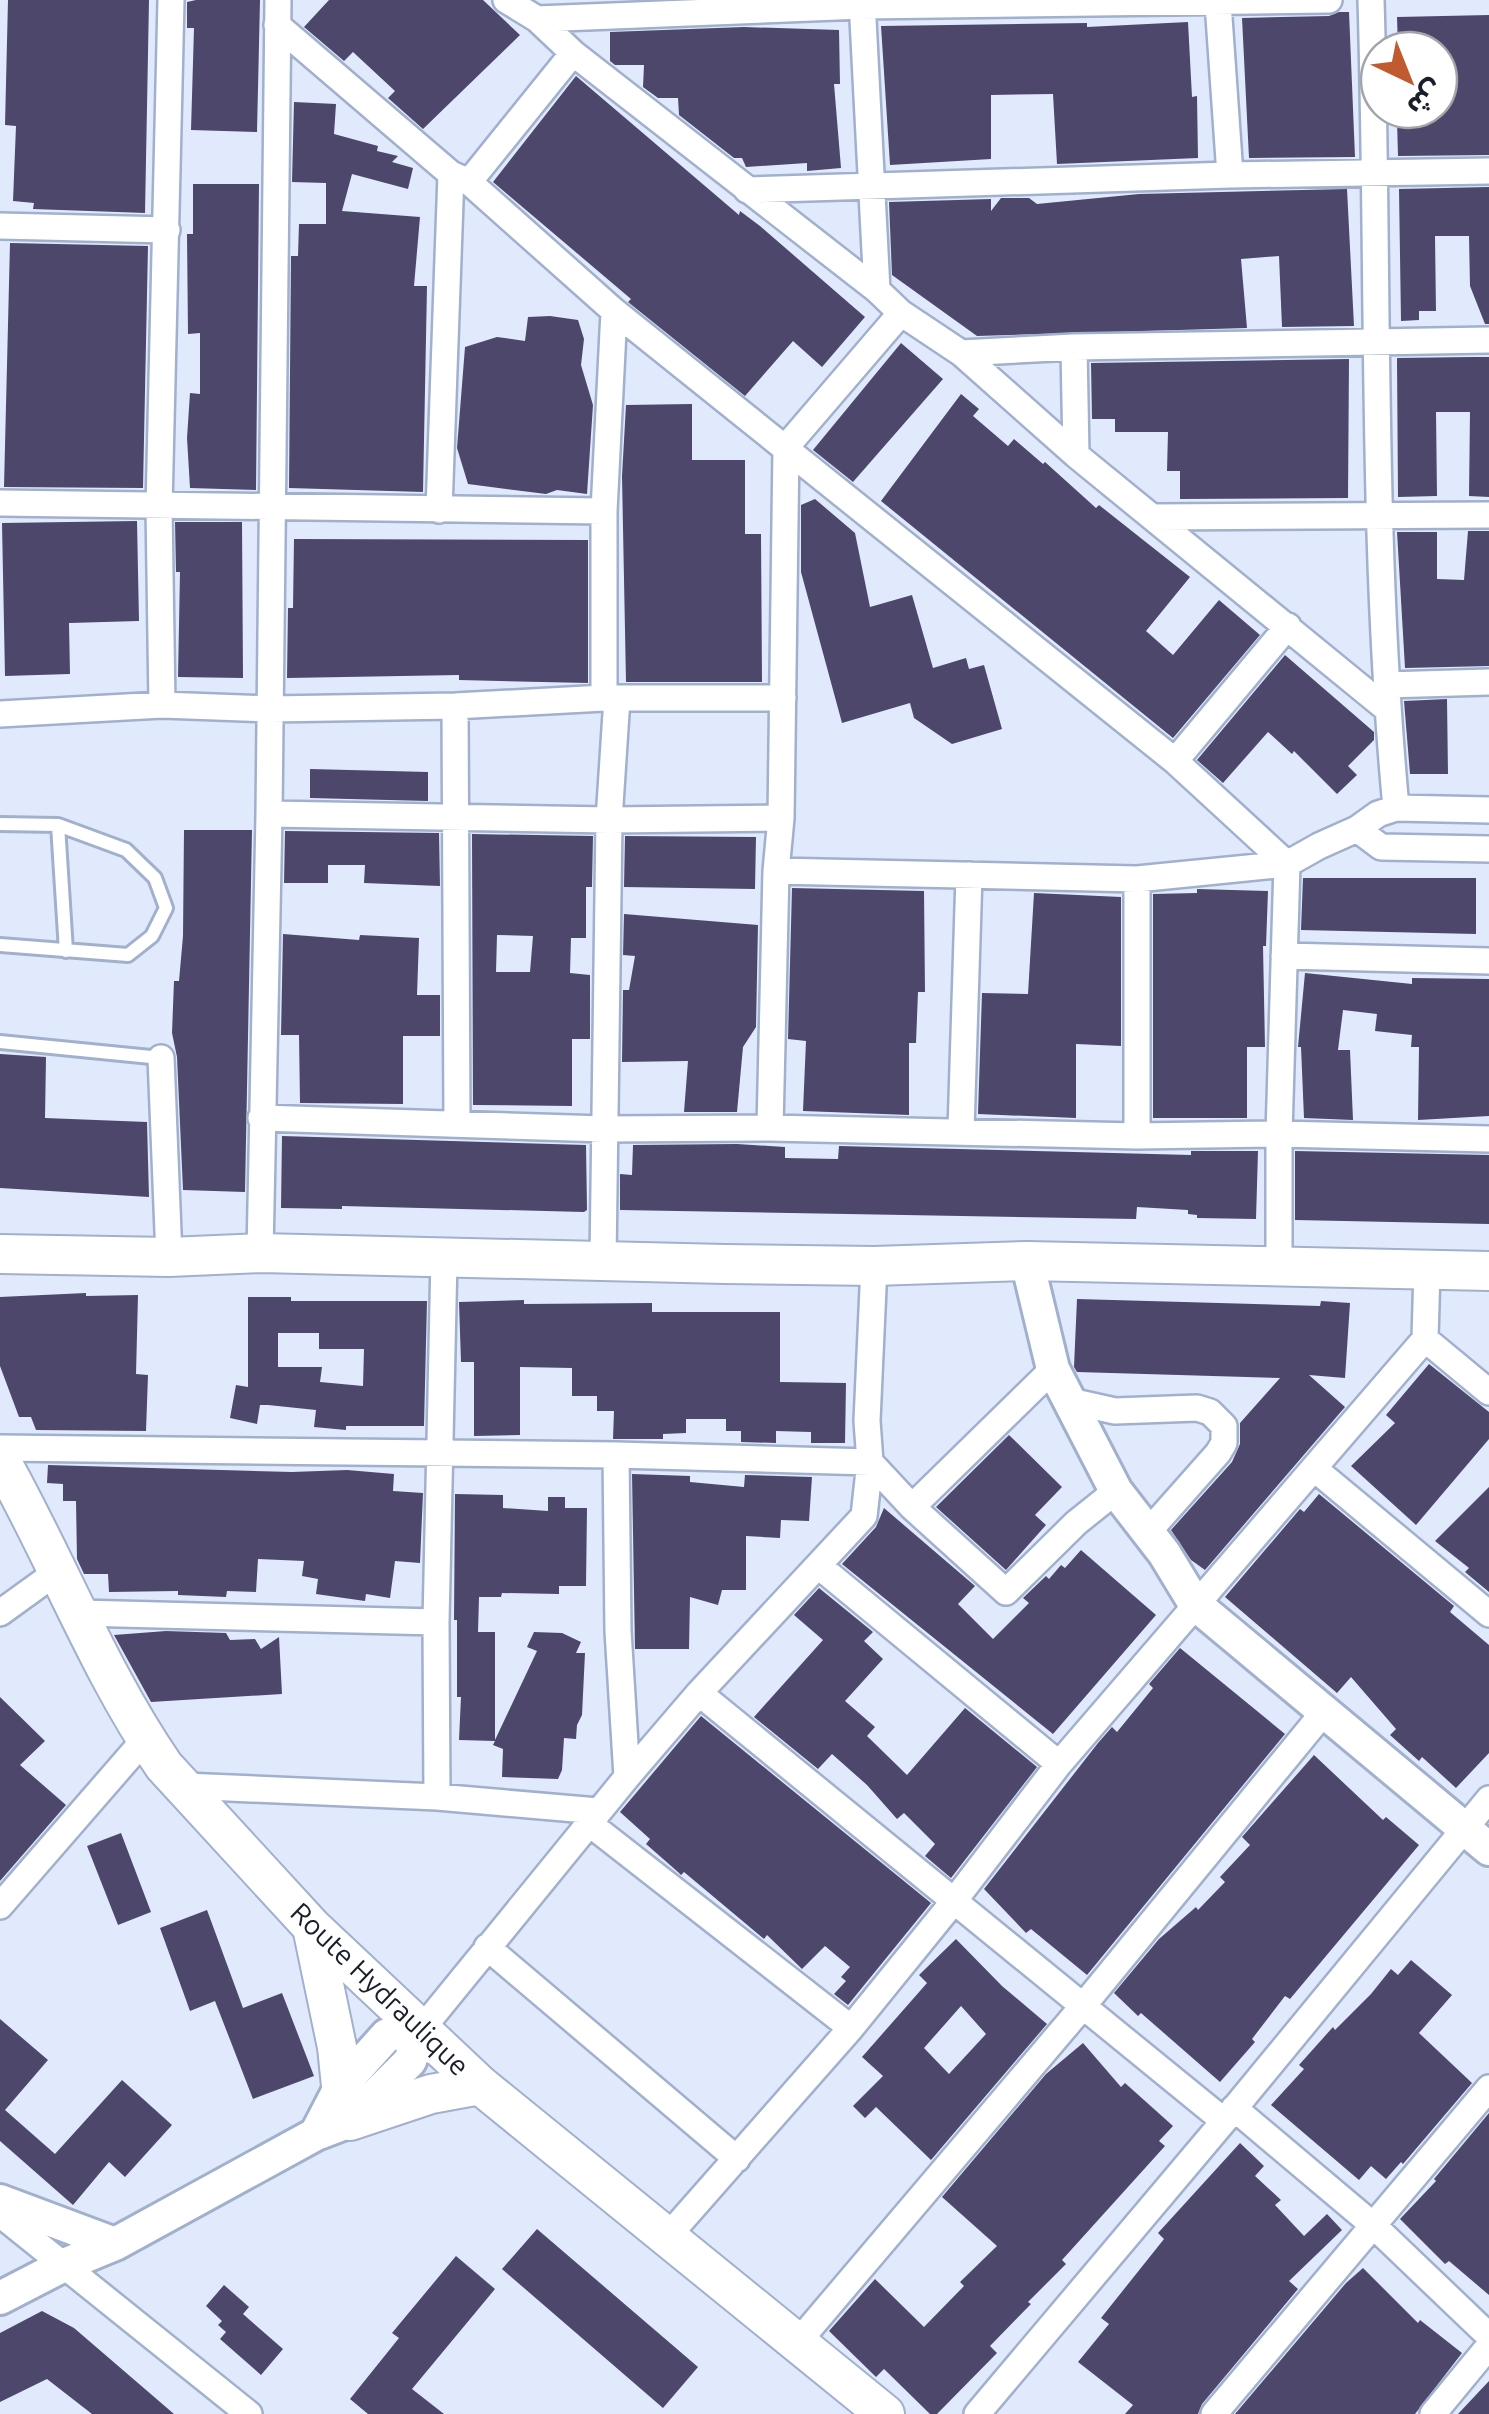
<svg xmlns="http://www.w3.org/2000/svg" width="1489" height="2414" viewBox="0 0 1489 2414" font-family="Ubuntu,'Noto Sans Arabic',sans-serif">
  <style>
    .building { fill: #4d476c; fill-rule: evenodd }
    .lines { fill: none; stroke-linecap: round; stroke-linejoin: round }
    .service-casing { stroke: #a1b0cd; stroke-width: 18 }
    .minor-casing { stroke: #a1b0cd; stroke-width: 30 }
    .tertiary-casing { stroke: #a1b0cd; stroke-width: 38 }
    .secondary-casing { stroke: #a1b0cd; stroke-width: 42 }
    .service { stroke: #fff; stroke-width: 12 }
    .minor { stroke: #fff; stroke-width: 25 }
    .tertiary { stroke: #fff; stroke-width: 32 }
    .secondary { stroke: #fff; stroke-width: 38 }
    .labels { text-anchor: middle; stroke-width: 10; stroke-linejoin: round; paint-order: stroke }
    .street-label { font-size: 28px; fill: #191f2a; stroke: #fff }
  </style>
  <rect width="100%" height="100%" fill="#e0eafc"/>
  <!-- building -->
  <path class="building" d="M8 0H149L145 213 33 209 34 203 13 201 16 126 5 125Z
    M196 0H260L257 132 191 130 194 28H187V2Z
    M329 0H483L520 35 423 129 388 98 395 91 353 52 344 61 304 27Z
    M1339 12H1349L1355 157 1249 158 1242 18 1329 16Z
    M1489 15V155L1398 156 1397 120H1404V110H1439V50H1398L1397 17Z
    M1188 22 1192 97 1197 96 1198 158 1057 164 1053 94 991 95V159L890 165 881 26 1087 23V27Z
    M744 27 839 30 840 84H834L841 168 807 171V163L746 167 742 158H734L679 115 678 98H658L643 87 644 65H615L610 61V32Z
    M576 76 739 215 740 211 760 226 865 317 822 367 793 341 745 396 628 302 631 299 493 182Z
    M294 102 336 104 334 134 378 146 377 151 398 156 392 162 413 168 408 189 352 174 342 211 420 217 414 286H427L423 492 289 488 291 256H298L299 224H326V183L292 182Z
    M193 184H259L256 490 190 488 187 438 190 393 200 394V333L188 334 187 234H193Z
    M1489 187V324H1485L1470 286 1469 236H1435L1436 311H1419V320L1401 321 1399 189Z
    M1347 189 1354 326 1282 327 1279 256 1241 259 1247 328 977 336 892 275 889 202 991 199V211L1001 198H1029L1037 204 1139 194Z
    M10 243 148 246 143 488 4 487Z
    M550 316 578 320 584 339 581 365 593 405 587 494 557 490 546 494 468 484 457 448 465 347 497 337 525 341 528 317Z
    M901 343 943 379 853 482 813 450Z
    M1472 357H1489V497L1469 496 1470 412H1436L1437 496 1398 497 1397 358Z
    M1349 359 1348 498 1180 499V471H1167L1168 432H1115V419H1092L1091 363Z
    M961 394 979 409 973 416 1008 446 1014 439 1043 464 1045 462 1096 508 1099 505 1190 577 1146 631 1173 655 1219 600 1260 635 1173 738 881 501Z
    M692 404V460H745V534H761L762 682H626L622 476 626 405Z
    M815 499 855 533 870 607 912 595 933 668 966 658 969 669 984 665 1002 729 952 744 914 718 910 703 842 723 801 572V505Z
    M137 521 139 621 69 623 70 674 5 676 2 523Z
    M175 522H242L243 678 178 677 180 572H176Z
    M1468 531H1489V666L1405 668 1397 532H1437V579L1464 580Z
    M294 539 588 540V683L459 680V675L287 678 288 608H293Z
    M1285 655 1374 732V740L1348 766 1357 775 1337 794 1294 751 1292 754 1268 732 1223 783 1197 760Z
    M1447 699 1448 774H1410L1404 701Z
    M310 769 428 772V801L310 798Z
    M184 830H252L245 1192 183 1190 177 1057 172 1033 174 981H179L183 936Z
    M285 831 439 833 440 886 364 883 365 865H328V883H284Z
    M472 834 593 836 592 887H586V938H571L570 973 590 975V1039H572V1106L473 1105ZM497 935 533 936 530 972H496Z
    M625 836 756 837 755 889 624 887Z
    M1303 878H1476V934L1301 930Z
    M792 888 924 891 925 992H918L916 1043H909V1115L803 1111 806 1041 788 1039Z
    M1197 889 1268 891 1266 946H1263L1265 1047H1247V1118H1153V894L1197 893Z
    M1034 893 1121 897V1046L1076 1044V1118L978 1114 982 993 1028 994Z
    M624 914 758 925 756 1027 743 1047 737 1112H684L688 1061 622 1062 623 990H629L635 956 623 955Z
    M283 934 359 940 360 935 419 938 417 995H440V1036H403V1104L300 1103 299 1035H281Z
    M1305 973 1412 984V978L1489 979V1116L1418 1120 1419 1047H1411L1412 1035 1375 1031 1377 1014 1343 1010 1338 1050H1350L1353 1120 1304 1118 1301 1047H1298Z
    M0 1054 46 1057 45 1118 147 1122 149 1197 0 1188Z
    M282 1136 586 1145 587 1210 584 1212 342 1206V1209L281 1208Z
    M737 1144 785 1147V1158L838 1159 839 1146 1191 1155V1151H1258L1256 1219 1197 1218V1215L1188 1214V1210L1137 1207 1136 1219 620 1210V1174L632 1175 633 1145Z
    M1295 1151 1489 1155V1224L1295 1220Z
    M86 1293V1296L138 1295 136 1374 148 1375 146 1431 36 1430 31 1417H19L0 1366V1297Z
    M248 1297H291V1301H427L424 1426H346V1430L314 1427 316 1410 268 1405H260L257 1424 230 1418 236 1385 248 1387ZM278 1333H319V1349H364L363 1386 320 1382 322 1367H278Z
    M1077 1299 1320 1306 1321 1301 1350 1303 1345 1378 1309 1375 1345 1407 1205 1570 1191 1560 1171 1530 1232 1462 1240 1444V1423L1280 1378 1077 1372 1074 1367Z
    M524 1300V1304L652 1303V1312H780V1382L846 1383 845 1443H811V1432L776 1431V1443L741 1442V1431H726V1419H686V1433L663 1434V1439H613L614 1411H597V1396H572V1368L520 1367V1435L474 1436V1362H461L459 1302Z
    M1429 1364 1489 1412V1439L1416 1525 1351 1466 1395 1423 1386 1415Z
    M1009 1435 1062 1487 1035 1515 1046 1525 1006 1570 936 1507Z
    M48 1465 292 1472 347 1470 394 1474 393 1491 423 1493 420 1563 395 1561 390 1598 366 1594 365 1601 316 1594 318 1579 302 1576 304 1561 258 1559 256 1592 227 1591 226 1597 178 1595V1591L109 1592 108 1574H84L77 1559 76 1501H63V1484L47 1483Z
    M632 1474 690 1476V1482L744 1487 745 1475 812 1477 809 1521 781 1520 780 1538 746 1536V1590H722L718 1605 690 1597 689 1649H635Z
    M1489 1487V1592L1465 1572 1469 1568 1435 1541Z
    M455 1494 503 1495V1508L548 1511V1497H565V1508H587L586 1586H559V1594L502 1593 501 1597H479L478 1632H495V1740L537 1651 527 1647 534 1632 562 1633 581 1642 576 1653H585L582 1715 577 1725 576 1739 564 1738 562 1770 558 1779 502 1777 503 1749 493 1745 495 1741 459 1740 461 1697H457V1620H454Z
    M1319 1494 1454 1606 1450 1612 1489 1645V1753L1456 1788 1422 1757 1419 1761 1390 1735 1396 1729 1351 1677 1337 1693 1225 1597 1300 1509 1304 1512Z
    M884 1508 975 1586 958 1604 993 1639 1029 1603 1023 1598 1046 1576 1049 1579 1061 1565 1065 1568 1081 1550 1156 1615 1053 1734 842 1564 876 1527Z
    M819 1588 873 1632 864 1641 883 1659 845 1701 875 1727 867 1736 907 1775 965 1708 1037 1767 951 1878 925 1856 935 1844 904 1813 897 1819 867 1785 832 1754 818 1769 754 1717 823 1640 794 1615Z
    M166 1631 226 1633 230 1640 255 1639 261 1649 279 1637 282 1694 151 1702 114 1635Z
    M1180 1648 1285 1734 1087 1975 1031 1929 1026 1933 984 1889 1098 1743 1112 1727 1117 1732 1153 1688 1149 1684Z
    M0 1697 45 1741 20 1765 66 1805 0 1881Z
    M701 1716 931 1903 848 2005 834 1994 846 1981 841 1977 850 1967 825 1946 802 1969 767 1935 764 1939 684 1872 681 1875 678 1872 646 1844 650 1839 620 1812Z
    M1314 1755 1383 1820 1386 1817 1419 1845 1290 1999 1285 1996 1252 2039 1255 2042 1220 2082 1141 2013 1138 2016 1114 1993 1159 1939 1196 1907 1198 1910 1225 1882 1220 1877 1250 1845 1242 1837Z
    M121 1833 151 1912 118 1925 87 1846Z
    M207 1910 243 2008 282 1993 314 2076 253 2099 215 2001 190 2011 160 1928Z
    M956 1939 1002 1986 1047 2024 931 2160 876 2107 865 2118 853 2106 883 2076 862 2057 927 1983 919 1975ZM961 2006 986 2034 949 2074 924 2048Z
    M1411 1960 1452 1995 1419 2033 1472 2083 1403 2164 1401 2162 1386 2179 1371 2166 1359 2180 1271 2105 1304 2069 1299 2065 1333 2027 1335 2030 1371 1994 1391 1969 1398 1975Z
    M0 2019 48 2060 5 2110 55 2154 122 2080 172 2125 125 2177 109 2162 73 2205 0 2141Z
    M1083 2043 1121 2087 1125 2083 1173 2126 1159 2141 1165 2146 1062 2260 1066 2264 1028 2302 1031 2304 990 2346 997 2353 937 2414H930L884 2369 876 2377 829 2331 875 2279 924 2327 964 2286 960 2282 997 2246 942 2197 1046 2074Z
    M1489 2113V2295L1449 2261 1445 2264 1400 2219 1436 2181 1434 2179Z
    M1240 2143 1264 2166 1255 2176 1281 2200 1275 2205 1304 2236 1327 2214 1342 2230 1289 2281 1298 2289 1202 2404 1198 2414H1125L1133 2405 1078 2362 1109 2324 1101 2318 1164 2239 1158 2233Z
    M537 2229 698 2367 663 2408 502 2269Z
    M456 2256 495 2289 412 2389 444 2414H368L350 2399 399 2338 392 2333Z
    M1363 2268 1418 2323 1420 2320 1462 2353 1415 2414H1235L1346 2283Z
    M224 2285 249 2307 243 2314 283 2349 261 2375 220 2339 226 2332 218 2325 222 2321 206 2306Z
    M42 2311 74 2328 174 2414H92L47 2379 0 2402V2333Z
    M1489 2381V2414H1458Z"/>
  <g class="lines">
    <!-- service casing -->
    <g class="service-casing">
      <path id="service" d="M0 824 58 825 126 850 155 878 166 908 152 936 128 955 0 945
        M58 825 66 951
        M0 1042 161 1058"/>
    </g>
    <!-- minor casing -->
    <g class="minor-casing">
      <path id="minor" d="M506 0 537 19 573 53 877 290 901 313 961 353 1076 455 1387 709
        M862 0 877 290
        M1371 0C1379 269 1371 540 1396 808
        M1218 3 1230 175
        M537 19 862 6 1329 0
        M277 25 451 174 469 182 614 311 1175 761 1287 864 1279 1134V1265
        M469 182 573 53
        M747 190 1230 175 1489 171
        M0 226 167 230
        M1074 347 1076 455
        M961 353 1074 347 1489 340
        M0 503 604 511
        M439 510 451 174
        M1155 517 1489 515
        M1386 685 1489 682
        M604 698V511L614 311
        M162 705 159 507 171 0
        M455 706 457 1124
        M0 714 162 705 271 709 455 706 604 698H783
        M1175 761 1288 626
        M269 814 609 820 781 818
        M1357 829 1381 847 1489 849
        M776 871 1137 879 1287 864 1319 846 1357 829 1378 814 1396 808 1489 810
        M1137 879V1136
        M1284 956 1489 961
        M161 1058 169 1257
        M261 1118 604 1129 770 1128 1137 1136 1279 1134 1489 1139
        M770 1128 776 871 781 818 786 447 901 313
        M961 1130 969 875
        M260 1253 269 814 278 0
        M603 1261 609 820 617 698
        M1427 1270 1425 1339 1489 1392
        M1070 1401 1115 1411 1197 1408 1210 1412 1224 1426V1443L1218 1453 1148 1532
        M0 1448 616 1455 870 1462 912 1507 1053 1369
        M616 1455 618 1631 627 1777
        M1316 1470 1489 1614
        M912 1507 1006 1592 1076 1523 1116 1491
        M820 1567 1059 1764
        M0 1613 58 1571
        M80 1613 436 1622
        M699 1693 1224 2121
        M184 1786 437 1797 598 1811
        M437 1797 436 1622 444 1258
        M590 1824 851 2028
        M0 1906 145 1739
        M487 1947 737 2159
        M421 2030 627 1777 699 1693 864 1516 870 1462 867 1421 874 1266
        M1234 2108 1374 2226 1489 2336
        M0 2214 249 2414
        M668 2236 851 2028 954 1901 1059 1764 1425 1339
        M798 2342 1083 2006 1323 1713
        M977 2414 1224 2121 1489 1799
        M1214 2414 1489 2088
        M1433 2414 1489 2346"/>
    </g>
    <!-- tertiary casing -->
    <g class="tertiary-casing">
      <path id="tertiary" d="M1027 1261 1053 1369 1116 1491 1164 1553 1195 1604 1489 1849
        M0 2201 115 2244
        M0 2298 64 2265 115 2244 316 2134 350 2121 410 2061 421 2030 387 2035 341 2086 316 2134"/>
    </g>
    <!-- secondary casing -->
    <g class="secondary-casing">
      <path id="secondary" d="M0 1254 169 1257 260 1253 725 1264 874 1266 1027 1261 1489 1271
        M0 1459C57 1560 98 1670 164 1766L312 1927 480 2085 885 2414
        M312 1927 337 2047 341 2086
        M350 2121 431 2094 480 2085"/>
    </g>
    <!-- service -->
    <use href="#service" class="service"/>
    <!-- minor -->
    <use href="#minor" class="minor"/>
    <!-- tertiary -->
    <use href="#tertiary" class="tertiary"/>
    <!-- secondary -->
    <use href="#secondary" class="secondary"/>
  </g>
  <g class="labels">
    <!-- street labels -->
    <g class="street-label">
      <text transform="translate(380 1989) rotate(44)" y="10">Route Hydraulique</text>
    </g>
  </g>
  <!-- north arrow -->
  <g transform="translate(1409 80) rotate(137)"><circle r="48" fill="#ffffff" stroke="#a3a5aa" stroke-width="2.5"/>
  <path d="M0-8L18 38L0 25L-18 38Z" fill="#c15b2f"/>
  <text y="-15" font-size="28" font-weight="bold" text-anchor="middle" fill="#191f2a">ش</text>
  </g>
</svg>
